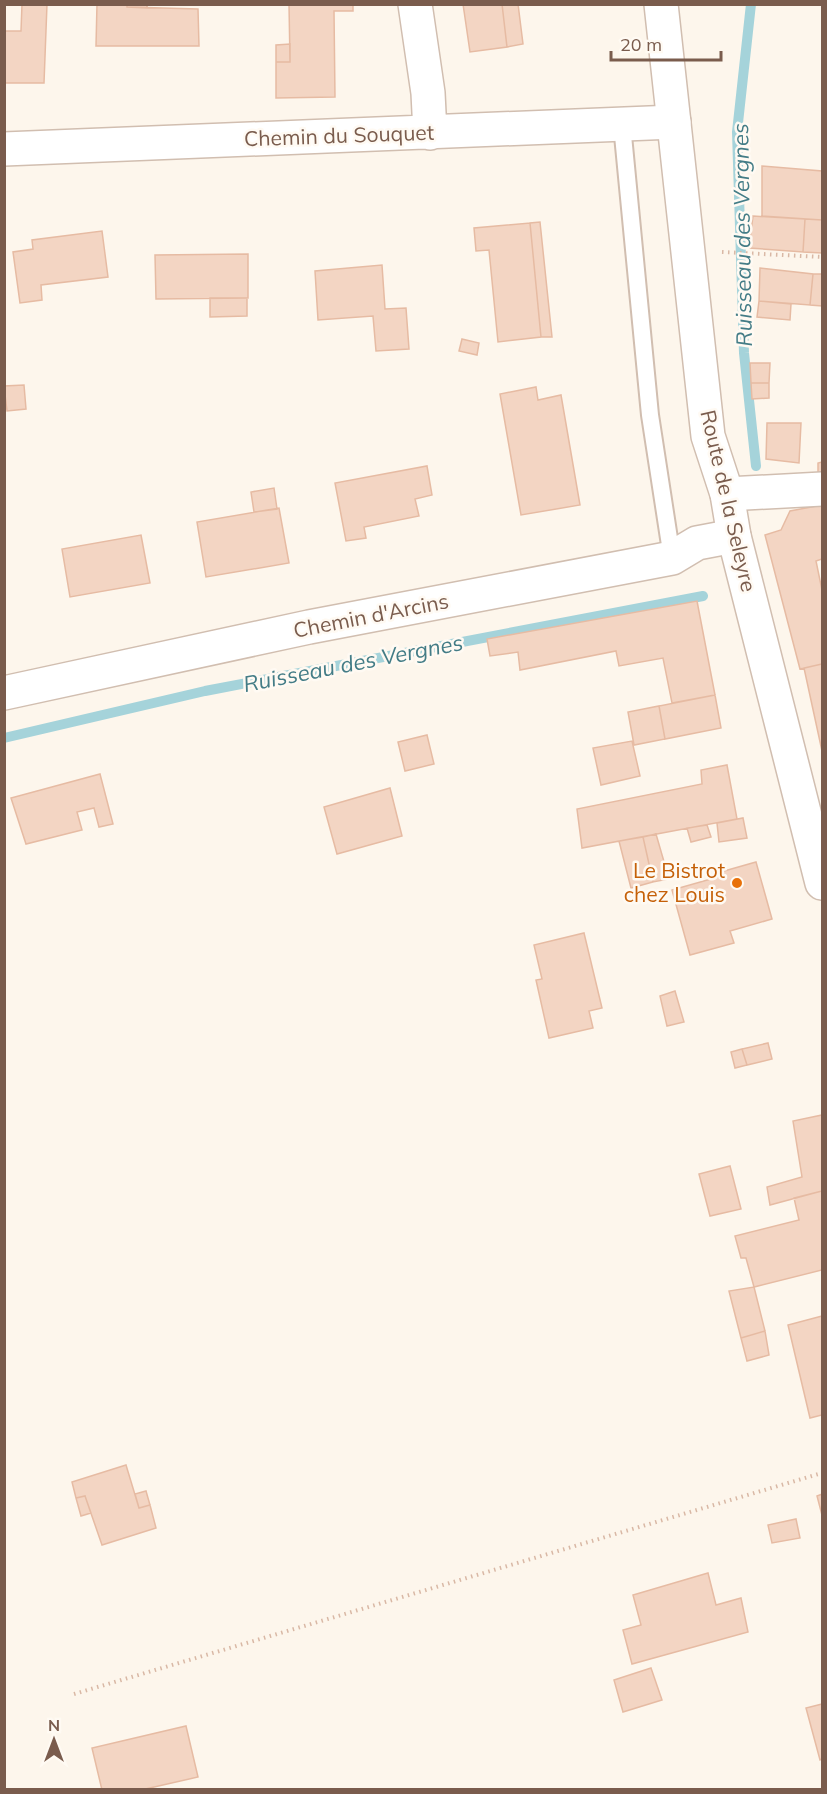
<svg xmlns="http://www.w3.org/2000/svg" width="827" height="1794" viewBox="0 0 827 1794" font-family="Mulish,sans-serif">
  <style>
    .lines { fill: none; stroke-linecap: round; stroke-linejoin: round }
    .stream { stroke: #a5d3da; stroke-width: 10 }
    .building { fill: #f3d5c3; stroke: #e6bba3; stroke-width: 1.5 }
    .service-casing { stroke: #d1beb0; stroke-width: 20 }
    .minor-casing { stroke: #d1beb0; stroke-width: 36 }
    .tertiary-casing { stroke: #d1beb0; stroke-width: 36 }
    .path { stroke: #d9b8a5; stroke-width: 4; stroke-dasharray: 1.5 4.5; stroke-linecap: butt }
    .service { stroke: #fff; stroke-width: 16 }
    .minor { stroke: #fff; stroke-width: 33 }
    .tertiary { stroke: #fff; stroke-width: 33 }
    .food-dot { fill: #e8710a; stroke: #fffaf3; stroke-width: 2 }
    .labels { text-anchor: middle; stroke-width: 5; stroke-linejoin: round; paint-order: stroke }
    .street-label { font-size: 21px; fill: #7a5c4d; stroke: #fffaf3 }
    .food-label { font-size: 21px; fill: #c56008; stroke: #fffaf3; text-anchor: end }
    .water-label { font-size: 22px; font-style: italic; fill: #437c86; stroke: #fffaf3 }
  </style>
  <rect width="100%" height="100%" fill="#fdf6ec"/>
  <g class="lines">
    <!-- stream -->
    <path class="stream" d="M751 4 737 132 744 353 756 466
      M4 738 205 691 703 596"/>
  </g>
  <!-- building -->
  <path class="building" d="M22 4H47L44 83H4V31H21Z
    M97 4H127V7L198 9 199 46H96Z
    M127 4H147V8L127 7Z
    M289 4H353V11H334L335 97 276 98V62H290Z
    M463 4H502L507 47 470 52Z
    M502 4H518L523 44 507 47Z
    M290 44V62H276V45Z
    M762 166 822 171V220L762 216Z
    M753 216 805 219 803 252 749 248Z
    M805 219 822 220V253L803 252Z
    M540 222 552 337H541L530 223Z
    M530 223 541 337 498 342 489 250 476 251 474 228Z
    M102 231 108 277 41 285 42 300 20 303 13 252 33 249 32 240Z
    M248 254V298L156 299 155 255Z
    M382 265 385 309 406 308 409 349 376 351 373 316 318 320 315 271Z
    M760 268 813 274 810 305 759 301Z
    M813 274H822V306L810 305Z
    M210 298H247V316L210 317Z
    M759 301 791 304 790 320 757 317Z
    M462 339 479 343 477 355 459 351Z
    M750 363H770L769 383H751Z
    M751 383H769V398L752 399Z
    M24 385 26 409 7 411 4 386Z
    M536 387 538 400 561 395 580 505 521 515 500 394Z
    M767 423H801L799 463 766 459Z
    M822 462V475H818V463Z
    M427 466 432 495 415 499 419 516 364 527 366 538 346 541 335 483Z
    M274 488 277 509 254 512 251 492Z
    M822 505V559L816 561 822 590V664L800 669 765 535 781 530 790 511Z
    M279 508 289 563 206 577 197 522Z
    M141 535 150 583 70 597 62 549Z
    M697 601 715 695 672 703 663 658 619 666 616 651 520 670 518 652 490 656 487 639Z
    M822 664V751L804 668Z
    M715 695 721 728 665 739 659 706Z
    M659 706 665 739 634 745 628 712Z
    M427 735 434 764 405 771 398 742Z
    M632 741 640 776 601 785 593 748Z
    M727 765 737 819 582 848 577 809 702 784 701 770Z
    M100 774 113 824 99 827 94 808 77 812 82 830 26 844 11 798Z
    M390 788 402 836 337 854 324 807Z
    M743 818 747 838 719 842 717 823Z
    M707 825 711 837 691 842 687 828Z
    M656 834 669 879 653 882 643 837Z
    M643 837 653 882 631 888 619 841Z
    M756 862 772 919 730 931 734 943 690 955 672 890 718 877 717 873Z
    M584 933 602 1008 589 1011 593 1028 549 1038 536 980 542 979 534 945Z
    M675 991 684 1022 667 1026 660 996Z
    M768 1043 772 1059 747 1065 742 1049Z
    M742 1049 747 1065 735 1068 731 1052Z
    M822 1115V1191L770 1205 767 1187 802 1177 793 1121Z
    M730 1166 741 1209 710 1216 699 1174Z
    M822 1191V1270L754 1287 746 1258H741L735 1236 799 1220 794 1198Z
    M754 1287 765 1331 741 1338 729 1291Z
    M822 1316V1415L810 1418 788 1325Z
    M765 1331 769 1355 747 1361 741 1338Z
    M126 1465 139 1508 150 1505 156 1528 102 1545 85 1496 76 1498 72 1482Z
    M146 1491 150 1505 139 1508 135 1494Z
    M822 1494V1515L817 1496Z
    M85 1496 91 1513 81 1516 76 1498Z
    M796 1519 800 1538 772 1543 768 1525Z
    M708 1573 716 1605 741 1598 748 1632 632 1664 623 1630 641 1625 633 1595Z
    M651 1668 662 1700 623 1712 614 1680Z
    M822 1704V1759L820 1760 806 1708Z
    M186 1726 198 1777 141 1790H102L92 1748Z"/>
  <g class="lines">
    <!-- service casing -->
    <g class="service-casing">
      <path id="service" d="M622 125 650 415 672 558"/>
    </g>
    <!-- minor casing -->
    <g class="minor-casing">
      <path id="minor" d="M415 4 428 93 430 133
        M4 149 674 122
        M727 494 822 489
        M4 693 309 627 672 558 697 543 734 536"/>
    </g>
    <!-- tertiary casing -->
    <g class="tertiary-casing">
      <path id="tertiary" d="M661 4 708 436 727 494 734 536 822 883"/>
    </g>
    <!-- path -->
    <path class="path" d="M722 252 822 257
      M74 1694 822 1473"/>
    <!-- service -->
    <use href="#service" class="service"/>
    <!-- minor -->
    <use href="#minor" class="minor"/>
    <!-- tertiary -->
    <use href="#tertiary" class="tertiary"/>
  </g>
  <!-- markers -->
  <circle class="food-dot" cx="737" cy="883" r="6"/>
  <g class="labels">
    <!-- street labels -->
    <g class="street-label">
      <text transform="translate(339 136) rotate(-2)" y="7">Chemin du Souquet</text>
      <text transform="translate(728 501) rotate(77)" y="7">Route de la Seleyre</text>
      <text transform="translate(371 616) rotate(-11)" y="7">Chemin d'Arcins</text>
    </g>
    <!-- food labels -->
    <g class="food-label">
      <text x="725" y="878">Le Bistrot<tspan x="725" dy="24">chez Louis</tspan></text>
    </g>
    <!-- water labels -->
    <g class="water-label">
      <text transform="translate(742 235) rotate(-91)" y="8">Ruisseau des Vergnes</text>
      <text transform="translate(353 663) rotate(-11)" y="8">Ruisseau des Vergnes</text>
    </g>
  </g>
  <!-- border -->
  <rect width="827" height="1794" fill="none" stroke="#7a5c4d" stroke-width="12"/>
  <!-- north arrow -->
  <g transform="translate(54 1740)" stroke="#fffaf3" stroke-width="4.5" paint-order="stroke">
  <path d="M0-4.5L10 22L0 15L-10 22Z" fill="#7a5c4d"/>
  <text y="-9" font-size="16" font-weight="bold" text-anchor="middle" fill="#7a5c4d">N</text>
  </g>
  <!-- scale -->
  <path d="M611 51v9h110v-9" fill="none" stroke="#7a5c4d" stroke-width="3"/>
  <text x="620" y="51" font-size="18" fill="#7a5c4d" stroke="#fffaf3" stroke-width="4.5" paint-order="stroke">20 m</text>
</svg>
